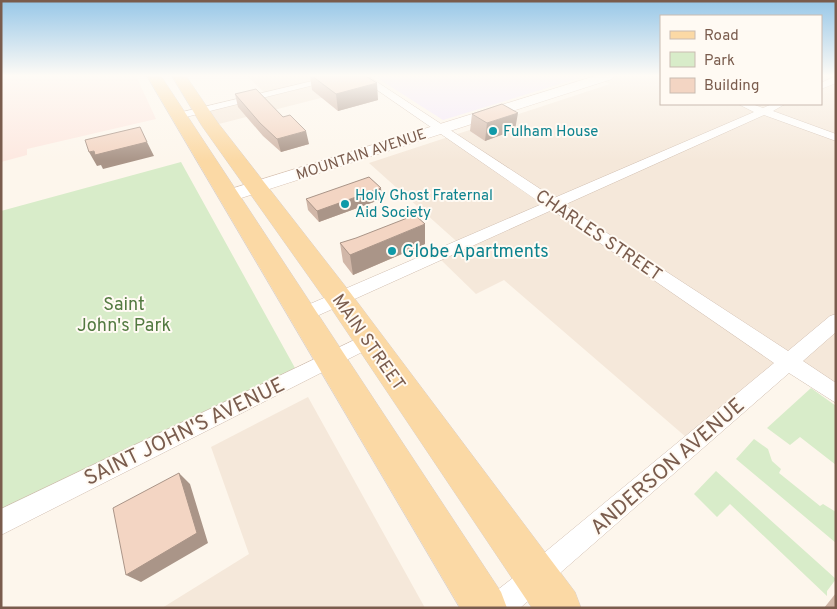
<svg xmlns="http://www.w3.org/2000/svg" width="837" height="609" viewBox="0 0 837 609" font-family="Overpass,sans-serif">
  <style>
    .residential { fill: #f5e8da }
    .commercial { fill: #fde8e0 }
    .education { fill: #f3e8fa }
    .green { fill: #d8ecc9 }
    .lines { fill: none; stroke-linecap: round; stroke-linejoin: round }
    .street-casing { stroke: #d1beb0; stroke-width: 1 }
    .secondary-casing { stroke: #d6c0b0; stroke-width: 1 }
    .primary-casing { stroke: #dad1cd; stroke-width: 1 }
    .street { fill: #fff; fill-rule: evenodd }
    .secondary { fill: #fff; fill-rule: evenodd }
    .primary { fill: #fbd9a5; fill-rule: evenodd }
    .wall { fill: #d1b7a8 }
    .shaded-wall { fill: #aa9588 }
    .building { fill: #f3d5c3; stroke: #aa9588 }
    .culture-dot { fill: #0f9aa8; stroke: #fffaf3; stroke-width: 2 }
    .labels { text-anchor: middle; stroke-width: 4; stroke-linejoin: round; paint-order: stroke }
    .far-culture-label { font-size: 15px; fill: #0d838f; stroke: #fffaf3; text-anchor: start }
    .far-street-label { font-size: 15px; fill: #7a5c4d; stroke: #fffaf3 }
    .street-label { font-size: 18px; fill: #7a5c4d; stroke: #fffaf3 }
    .culture-label { font-size: 18px; fill: #0d838f; stroke: #fffaf3; text-anchor: start }
    .park-label { font-size: 18px; fill: #537a41; stroke: #fffaf3 }
    .near-street-label { font-size: 21px; fill: #7a5c4d; stroke: #fffaf3 }
  </style>
  <rect width="100%" height="100%" fill="#fdf6ec"/>
  <!-- residential -->
  <path class="residential" d="M247 76H349L364 87 211 126 201 110 266 94Z
    M591 76H661V104H821V76H836V394L789 362 701 450 504 280 476 294 440 259 464 248 369 163 610 84Z
    M308 397 425 608H162L249 554 211 447Z"/>
  <!-- commercial -->
  <path class="commercial" d="M13 76H136L156 119 27 149V155L1 162V78Z"/>
  <!-- education -->
  <path class="education" d="M374 76H586L443 120Z"/>
  <!-- green -->
  <path class="green" d="M181 162 295 368 1 512V211Z
    M811 388 836 406V465L800 437 790 445 767 428Z
    M754 439 768 449 772 461 781 469 779 473 820 506 823 504 836 512V543L736 459Z
    M716 471 836 579 827 591V596L730 504 717 517 694 494Z"/>
  <g class="lines">
    <!-- street casing -->
    <g class="street-casing">
      <path id="street" d="M333 76H350L178 119 173 116 174 114Z
        M357 76H368L554 198 754 112 738 104H752L763 108 772 104H785L773 111 836 134V141L764 115 564 205 788 351 830 316 836 314V332L803 361 836 383V403L789 373 520 608H483L487 598 527 567 774 363 552 210 308 320 302 322 296 320 293 315 296 310 542 204Z
        M836 76V83L821 89V83Z
        M367 334 374 336 376 341 374 346 1 535V509Z"/>
    </g>
    <!-- secondary casing -->
    <g class="secondary-casing">
      <path id="secondary" d="M595 76H614L612 79 235 200H221L219 196 221 192Z"/>
    </g>
    <!-- primary casing -->
    <g class="primary-casing">
      <path id="primary" d="M147 76H161L501 592 507 608H460Z
        M172 76H186L218 123 349 291 575 592 581 608H532L329 305 202 126Z"/>
    </g>
    <!-- street -->
    <use href="#street" class="street"/>
    <!-- secondary -->
    <use href="#secondary" class="secondary"/>
    <!-- primary -->
    <use href="#primary" class="primary"/>
  </g>
  <!-- wall -->
  <path class="wall" d="M310 76H366L378 100 338 111 312 90Z
    M235 94 309 144 281 152 263 136 238 107Z
    M472 114 515 130 485 141 470 131Z
    M306 199H382L319 222 308 210Z
    M340 243 425 244 353 275 343 262Z
    M836 593V608H824Z"/>
  <!-- shaded-wall -->
  <path class="shaded-wall" d="M377 83 378 100 338 111 336 94Z
    M518 113 515 130 485 141 487 123Z
    M306 131 309 144 281 152 277 139Z
    M147 142 154 156 103 169 101 165 97 166 89 152Z
    M381 188 382 199 319 222 317 211Z
    M425 224V244L353 275 350 255Z
    M179 473 190 484 208 543 141 582 126 575Z"/>
  <!-- building -->
  <path class="building" d="M312 76H366L377 83 336 94Z
    M256 89 283 117 290 115 306 131 277 139 260 123 235 94Z
    M502 104 518 113 487 123 472 114Z
    M140 127 147 142 95 155 94 151 89 152 85 140Z
    M369 177 381 188 317 211 306 199Z
    M415 215 425 224 350 255 340 243 356 238Z
    M179 473 197 533 126 575 113 508Z"/>
  <!-- sky -->
  <linearGradient id="sky" x2="0" y2="1"><stop stop-color="#97c7e8"/><stop offset="0.47" stop-color="#fefbf6"/><stop offset="1" stop-color="#fefbf6" stop-opacity="0"/></linearGradient>
  <rect width="837" height="161" fill="url(#sky)"/>
  <!-- markers -->
  <g class="culture-dot">
    <circle cx="493" cy="131" r="5"/>
    <circle cx="345" cy="204" r="5"/>
    <circle cx="392" cy="251" r="5"/>
  </g>
  <g class="labels">
    <!-- far-culture labels -->
    <g class="far-culture-label">
      <text x="503" y="136">Fulham House</text>
      <text x="355" y="200">Holy Ghost Fraternal<tspan x="355" dy="17">Aid Society</tspan></text>
    </g>
    <!-- far-street labels -->
    <g class="far-street-label">
      <text transform="translate(361 154) rotate(-18)" y="5">MOUNTAIN AVENUE</text>
    </g>
    <!-- street labels -->
    <g class="street-label">
      <text transform="translate(599 235) rotate(34)" y="6">CHARLES STREET</text>
      <text transform="translate(369 342) rotate(55)" y="6">MAIN STREET</text>
    </g>
    <!-- culture labels -->
    <g class="culture-label">
      <text x="402" y="257">Globe Apartments</text>
    </g>
    <!-- park labels -->
    <g class="park-label">
      <text x="124" y="310">Saint<tspan x="124" dy="21">John's Park</tspan></text>
    </g>
    <!-- near-street labels -->
    <g class="near-street-label">
      <text transform="translate(184 431) rotate(-26)" y="7">SAINT JOHN'S AVENUE</text>
      <text transform="translate(667 466) rotate(-41)" y="7">ANDERSON AVENUE</text>
    </g>
  </g>
  <!-- border -->
  <rect width="837" height="609" fill="none" stroke="#7a5c4d" stroke-width="5"/>
  <!-- legend -->
  <rect x="660" y="15" width="162" height="90" fill="#fffaf3" stroke="#cabbb1"/>
  <rect x="670" y="31" width="25" height="8" fill="#fbd9a5" stroke="#cabbb1"/>
  <text x="704" y="40" font-size="15" fill="#7a5c4d">Road</text>
  <rect x="670" y="52" width="25" height="15" fill="#d8ecc9" stroke="#cabbb1"/>
  <text x="704" y="65" font-size="15" fill="#7a5c4d">Park</text>
  <rect x="670" y="78" width="25" height="15" fill="#f3d5c3" stroke="#cabbb1"/>
  <text x="704" y="90" font-size="15" fill="#7a5c4d">Building</text>
</svg>
